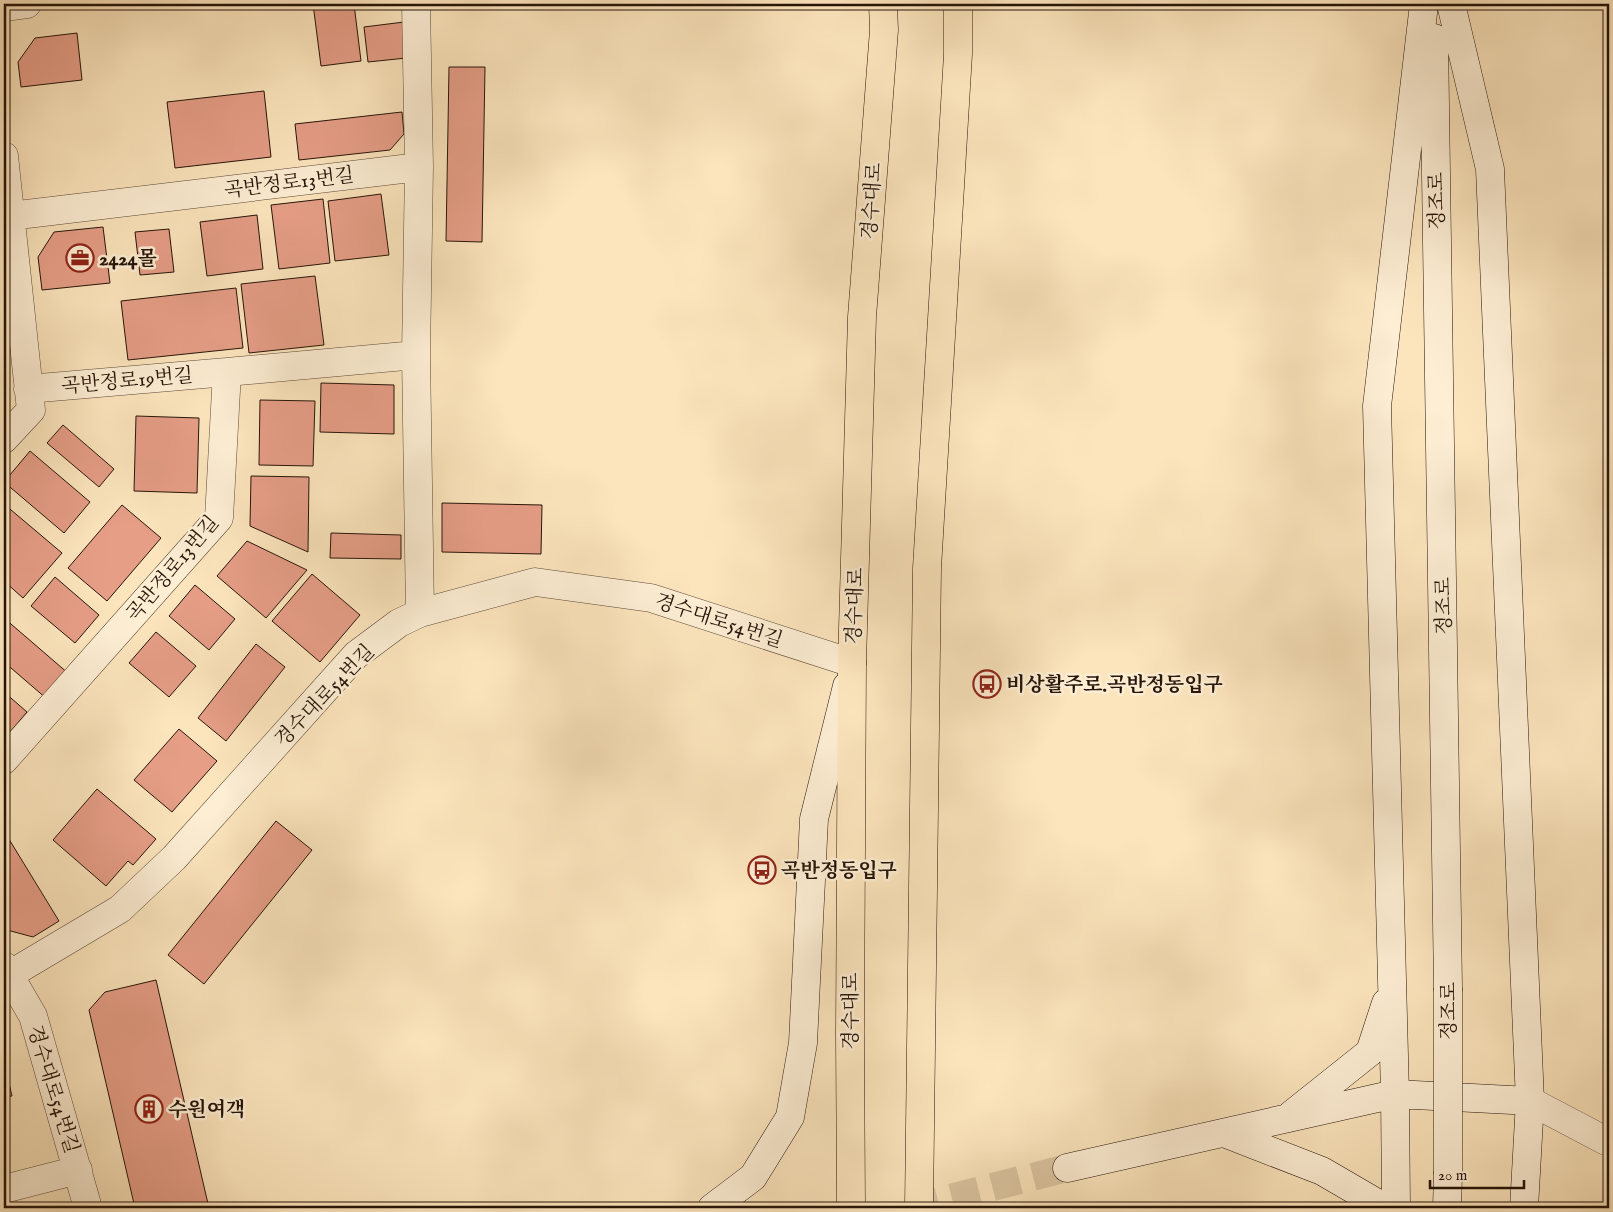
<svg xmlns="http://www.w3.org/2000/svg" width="1613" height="1212" viewBox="0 0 1613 1212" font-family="'IM FELL English','Noto Serif KR',serif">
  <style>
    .building { fill: #e69e87; stroke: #261409 }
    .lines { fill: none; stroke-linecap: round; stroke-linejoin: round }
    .secondary-tunnel { stroke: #dcc6a2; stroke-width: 28; stroke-dasharray: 28 14; stroke-linecap: butt }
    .street-casing { stroke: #5c4836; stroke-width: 29 }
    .secondary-casing { stroke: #261409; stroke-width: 29 }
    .primary-casing { stroke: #261409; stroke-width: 29 }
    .street { stroke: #fdeed4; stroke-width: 28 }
    .secondary { stroke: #fdeed4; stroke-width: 28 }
    .primary { stroke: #fce5bd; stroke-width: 28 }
    .secondary-bridge-casing { stroke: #261409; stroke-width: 29; stroke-linecap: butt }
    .secondary-bridge { stroke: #fdeed4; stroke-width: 28 }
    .labels { text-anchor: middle; stroke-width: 5; stroke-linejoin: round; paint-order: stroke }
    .street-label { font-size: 20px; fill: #261409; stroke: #fdeed4 }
    .poi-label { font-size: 20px; font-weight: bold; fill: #261409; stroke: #fdeed4; text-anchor: start }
  </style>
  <rect width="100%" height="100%" fill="#fce5bd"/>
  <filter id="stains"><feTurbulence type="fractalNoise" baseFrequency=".004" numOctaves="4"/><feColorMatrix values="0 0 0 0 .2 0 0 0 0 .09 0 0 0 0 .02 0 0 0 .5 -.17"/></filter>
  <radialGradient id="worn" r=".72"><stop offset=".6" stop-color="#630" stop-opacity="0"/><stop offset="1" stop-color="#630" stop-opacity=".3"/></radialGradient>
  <!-- building -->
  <path class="building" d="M313 4H354L361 61 321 66Z
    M412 21 416 57 368 62 364 27Z
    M77 33 82 80 21 87 18 62 35 38Z
    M449 67H485L482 242 446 241Z
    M264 91 271 157 175 168 167 102Z
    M402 112 404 134 390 150 299 160 295 124Z
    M381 194 389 255 335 261 328 201Z
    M323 199 330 263 279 269 271 205Z
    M257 215 263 269 207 276 200 222Z
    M103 227 110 283 42 290 38 257 54 232Z
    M169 229 174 272 140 275 135 232Z
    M315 276 324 345 249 353 241 284Z
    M236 288 243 348 128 360 121 301Z
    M321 383 394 385V434L320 432Z
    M260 400 315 401 313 466 259 465Z
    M136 416 199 418 197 493 134 491Z
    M63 425 114 469 99 487 47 443Z
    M30 451 90 502 64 533 4 482Z
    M251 476 309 477 308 552 250 526Z
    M442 503 542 505 541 554 442 552Z
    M4 504 62 553 23 598 4 581Z
    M122 505 161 538 107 601 68 568Z
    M331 533 401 535V559L330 558Z
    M247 541 307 570 266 618 217 576Z
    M312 574 360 615 320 662 272 621Z
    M55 577 99 615 75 643 31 606Z
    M195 585 235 619 209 650 169 616Z
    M4 618 69 674 47 699 4 662Z
    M156 632 196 666 169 697 129 663Z
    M256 644 285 667 226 741 198 718Z
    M4 692 27 712 4 739Z
    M179 729 217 761 172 812 134 780Z
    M97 789 156 839 133 865 128 861 106 886 53 840Z
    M276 821 312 850 204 984 168 955Z
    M4 831 59 921 33 937 7 930 4 925Z
    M156 980 209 1208H135L89 1010 105 992Z
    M4 1062 12 1096 4 1097Z"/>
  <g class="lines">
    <!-- secondary-tunnel -->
    <path class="secondary-tunnel" d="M911 1208 1067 1168"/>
    <!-- street casing -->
    <g class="street-casing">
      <path id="street" d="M416 4 419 167 416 355 420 613
        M4 7 27 4
        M4 156 31 410 4 439
        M10 216 419 167
        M28 389 227 372
        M4 760 219 518 227 372 416 355
        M4 966 33 1016 88 1208
        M4 976 9 975 120 909 174 858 356 655 399 623 420 613 535 582 651 598 852 663
        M1530 1101 1606 1141
        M4 1189 78 1170"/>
    </g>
    <!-- secondary casing -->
    <g class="secondary-casing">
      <path id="secondary" d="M1451 4 1490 169 1530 1101 1524 1208
        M1434 38 1448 988
        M1291 1115 1370 1052 1386 1003
        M1224 1133 1322 1171 1377 1203 1383 1208
        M1067 1168 1395 1094 1530 1101
        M712 1208 753 1177 790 1117 803 1043 814 819 847 686
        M1396 1208 1395 1094 1377 406 1424 4
        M1447 1208 1448 1174"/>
    </g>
    <!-- primary casing -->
    <g class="primary-casing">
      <path id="primary" d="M851 1208 850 1034 852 663 862 317 884 30 883 4
        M919 1208 927 568 958 54V4"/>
    </g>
    <!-- street -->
    <use href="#street" class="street"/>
    <!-- secondary -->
    <use href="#secondary" class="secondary"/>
    <!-- primary -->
    <use href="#primary" class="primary"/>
    <!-- secondary-bridge casing -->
    <g class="secondary-bridge-casing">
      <path id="secondary-bridge" d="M1448 1174V988"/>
    </g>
    <!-- secondary-bridge -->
    <use href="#secondary-bridge" class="secondary-bridge"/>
  </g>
  <!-- icons -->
  <defs>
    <g id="office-ring" transform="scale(1.4375)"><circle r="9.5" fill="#fdeed4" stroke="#8f2418" stroke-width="1.5"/><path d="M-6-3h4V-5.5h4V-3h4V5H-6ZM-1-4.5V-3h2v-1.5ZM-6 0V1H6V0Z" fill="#8f2418"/></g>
    <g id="bus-ring" transform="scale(1.4375)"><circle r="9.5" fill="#fdeed4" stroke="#8f2418" stroke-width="1.5"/><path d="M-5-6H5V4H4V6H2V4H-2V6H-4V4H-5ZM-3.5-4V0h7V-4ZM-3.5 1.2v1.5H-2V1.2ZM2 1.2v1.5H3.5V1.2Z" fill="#8f2418"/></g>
    <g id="building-ring" transform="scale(1.4375)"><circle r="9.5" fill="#fdeed4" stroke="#8f2418" stroke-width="1.5"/><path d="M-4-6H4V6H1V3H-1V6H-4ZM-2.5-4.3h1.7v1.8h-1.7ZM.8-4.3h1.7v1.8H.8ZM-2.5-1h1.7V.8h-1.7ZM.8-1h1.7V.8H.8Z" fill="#8f2418"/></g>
  </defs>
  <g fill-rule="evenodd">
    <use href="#office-ring" x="80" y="258"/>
    <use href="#bus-ring" x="987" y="684"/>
    <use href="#bus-ring" x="762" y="870"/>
    <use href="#building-ring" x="149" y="1109"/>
  </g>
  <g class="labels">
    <!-- street labels -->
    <g class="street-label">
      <text transform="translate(289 182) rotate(-7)" y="7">곡반정로13번길</text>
      <text transform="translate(871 201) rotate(-86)" y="7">경수대로</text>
      <text transform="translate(1436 201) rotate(-91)" y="7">정조로</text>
      <text transform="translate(127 380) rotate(-5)" y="7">곡반정로19번길</text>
      <text transform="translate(172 568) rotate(-50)" y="7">곡반정로13번길</text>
      <text transform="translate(854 606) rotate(-88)" y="7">경수대로</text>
      <text transform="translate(1443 606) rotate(-91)" y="7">정조로</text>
      <text transform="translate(719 620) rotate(18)" y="7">경수대로54번길</text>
      <text transform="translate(324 695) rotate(-46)" y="7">경수대로54번길</text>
      <text transform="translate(850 1011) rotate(-90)" y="7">경수대로</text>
      <text transform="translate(1448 1011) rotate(-90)" y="7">정조로</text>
      <text transform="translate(54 1089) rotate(73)" y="7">경수대로54번길</text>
    </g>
    <!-- poi labels -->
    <g class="poi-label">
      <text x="99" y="265">2424몰</text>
      <text x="1006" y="691">비상활주로.곡반정동입구</text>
      <text x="781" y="877">곡반정동입구</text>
      <text x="168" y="1116">수원여객</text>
    </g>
  </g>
  <!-- margin -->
  <rect width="1613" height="1212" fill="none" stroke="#fce5bd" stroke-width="20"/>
  <rect x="5" y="5" width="1603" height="1202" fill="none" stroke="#261409" stroke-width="2.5"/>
  <rect x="10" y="10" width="1593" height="1192" fill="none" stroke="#261409"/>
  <!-- scale -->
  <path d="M1430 1180v8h94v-8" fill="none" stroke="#261409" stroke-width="2.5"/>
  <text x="1438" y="1180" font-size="15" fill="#261409" stroke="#fdeed4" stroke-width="4" paint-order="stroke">20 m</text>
  <rect width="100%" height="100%" filter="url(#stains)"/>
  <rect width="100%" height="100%" fill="url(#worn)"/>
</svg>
